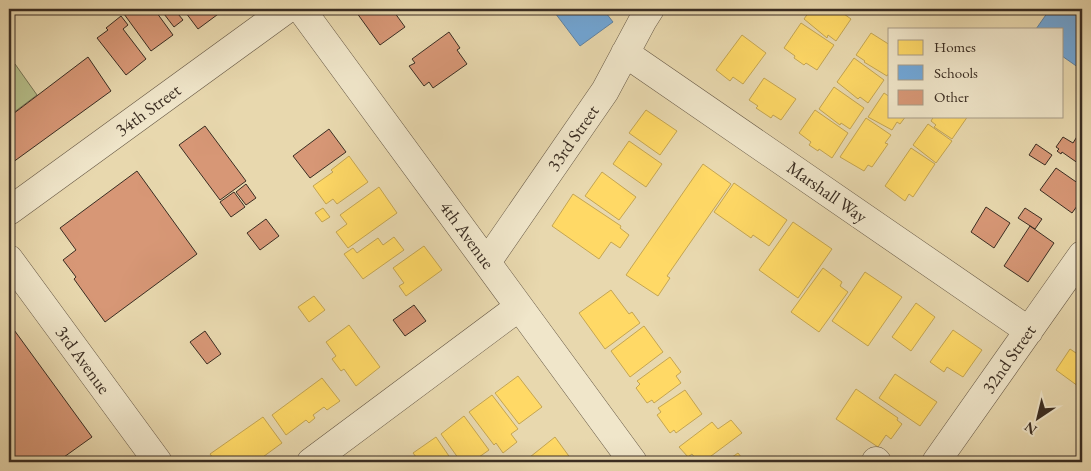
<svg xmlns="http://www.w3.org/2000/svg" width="1091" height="471" viewBox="0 0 1091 471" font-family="'EB Garamond',serif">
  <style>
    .green { fill: #b6bf8a; stroke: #787656 }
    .homes { fill: #ffd966; stroke: #c4a552 }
    .schools { fill: #6fa8dc; stroke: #5f83a4 }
    .building { fill: #d79776; stroke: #3a2d22 }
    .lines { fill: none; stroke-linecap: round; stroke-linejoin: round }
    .minor-casing { stroke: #665845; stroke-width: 29 }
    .minor { stroke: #f0e6ca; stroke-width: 28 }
    .labels { text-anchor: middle; stroke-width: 5; stroke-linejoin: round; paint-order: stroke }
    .street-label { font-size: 18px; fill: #3a2d22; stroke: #f0e6ca }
  </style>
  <rect width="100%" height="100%" fill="#e8d8ae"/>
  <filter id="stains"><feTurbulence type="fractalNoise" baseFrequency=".004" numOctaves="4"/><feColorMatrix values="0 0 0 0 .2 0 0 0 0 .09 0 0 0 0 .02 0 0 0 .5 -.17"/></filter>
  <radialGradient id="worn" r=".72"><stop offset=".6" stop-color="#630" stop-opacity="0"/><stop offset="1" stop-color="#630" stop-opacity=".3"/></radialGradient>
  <!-- green -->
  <path class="green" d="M15 64 37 95 9 116V69Z"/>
  <!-- homes -->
  <path class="homes" d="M811 9H837L851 19 836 41 828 35 827 38 804 19Z
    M801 23 834 45 817 70 806 63 804 65 794 58 795 56 784 48Z
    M871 33 890 45V71L887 76 864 62 865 61 856 55Z
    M742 35 766 53 743 84 733 77 730 81 716 70Z
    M854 58 884 80 868 103 860 97 858 99 837 82Z
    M764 78 796 99 781 120 773 115 771 118 756 108 758 106 749 100Z
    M834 87 864 108 850 129 841 123 840 125 819 109Z
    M884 93 890 97V116H906L900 124 897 122 892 130 868 117Z
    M646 110 677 131 660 155 629 133Z
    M815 110 848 133 832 158 819 149 818 151 809 145 811 142 799 133Z
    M934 116H968L952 139 934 127 936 125 931 121Z
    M866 118 891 135 885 143 888 144 872 167 868 165 864 171 840 157Z
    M928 124 952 141 936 163 913 145Z
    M629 141 662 164 646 187 613 164Z
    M911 148 935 164 913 197 909 194 905 201 885 186Z
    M349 156 368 182 337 204 333 199 326 204 313 186 333 172 331 170Z
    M703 164 731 184 667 276 670 278 658 296 626 275Z
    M602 172 636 197 619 220 585 196Z
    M734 183 787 220 769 246 753 235 751 238 714 212Z
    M379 187 397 213 348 248 336 232 347 224 340 215Z
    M573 194 621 226 620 228 629 235 620 248 611 242 599 259 552 226Z
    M323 208 330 217 322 222 315 213Z
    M793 222 832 249 798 298 759 270Z
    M394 237 404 250 363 279 344 254 353 248 357 253 378 238 383 245Z
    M424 246 442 270 406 296 399 286 404 283 393 268Z
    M823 268 842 282 840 286 848 292 819 332 791 312Z
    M865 272 902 297 868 346 832 321Z
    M611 290 629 314 632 312 640 323 605 349 579 313Z
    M314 296 325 310 309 322 298 307Z
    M916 303 935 317 911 351 892 337Z
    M349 325 380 367 356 386 344 369 341 371 332 359 336 356 326 342Z
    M644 326 663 352 630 377 611 351Z
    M953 330 982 350 963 377 947 367 944 372 930 362Z
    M1070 349 1082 357V389L1056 370Z
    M670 357 681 372 676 376 681 383 654 403 652 400 647 403 636 388 640 384 637 381Z
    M895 374 937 402 920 426 879 398Z
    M518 376 542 407 519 424 495 393Z
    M322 378 340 401 327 410 324 407 313 415 315 418 309 423 306 420 286 435 272 415Z
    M856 389 898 418 897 420 902 424 891 439 886 435 878 447 836 419Z
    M685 390 702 414 676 433 674 430 670 433 657 415 661 412 658 408Z
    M492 395 518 429 511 434 517 442 503 453 496 443 494 445 469 412Z
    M464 416 489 450 472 462H461L441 434Z
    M263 417 282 443 256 462H249L247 459 242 462H216L210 454Z
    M731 420 742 433 703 462H698L692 454 688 457 679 447 712 422 718 429Z
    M436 437 453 462H420L413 453Z
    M555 437 571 459 568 462H530L533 460 530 457Z
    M738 453 745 462H725Z"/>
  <!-- schools -->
  <path class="schools" d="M552 9H603L613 22 580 46Z
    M1050 9H1082V70L1062 56V29H1036Z"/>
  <!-- building -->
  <path class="building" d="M131 9H154L173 35 151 51 124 14Z
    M163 9H174L183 20 174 27 161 10Z
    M183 9H225L198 29Z
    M354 9H392L405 27 380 45Z
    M121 16 128 25 123 29 146 59 126 75 97 38 108 30 106 28Z
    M449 32 460 48 457 50 467 64 433 88 429 82 424 86 409 66 415 63 412 59Z
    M88 57 111 91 9 165V117Z
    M205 126 246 181 220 200 179 145Z
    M329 129 346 152 310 178 293 156Z
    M1081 130 1082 131V166L1062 152 1061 154 1057 151 1059 149 1056 147 1063 137 1073 143Z
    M1036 144 1052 155 1045 165 1029 155Z
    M1056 168 1082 186V203L1080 202 1072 213 1040 190Z
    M137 171 197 254 105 322 74 279 76 277 63 260 76 250 60 228Z
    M246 184 256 198 246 205 236 192Z
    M234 192 245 207 231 217 220 202Z
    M986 207 1010 223 994 248 971 232Z
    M1025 208 1042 219 1035 229 1018 218Z
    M266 219 279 236 260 250 247 233Z
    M1030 226 1054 243 1028 282 1004 266Z
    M414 305 426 321 405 336 393 320Z
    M9 323 92 437 57 462H9Z
    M205 331 221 354 207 364 190 342Z"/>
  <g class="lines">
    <!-- minor casing -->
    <g class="minor-casing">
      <path id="minor" d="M301 9 633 462
        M625 53 1029 331
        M9 211 287 9
        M9 259 158 462
        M487 262 605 91 643 20 650 9
        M876 461 877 462
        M311 462 519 307
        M936 462 1082 255"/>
    </g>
    <!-- minor -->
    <use href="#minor" class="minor"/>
  </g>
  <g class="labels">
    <!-- street labels -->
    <g class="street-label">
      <text transform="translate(148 110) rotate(-36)" y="6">34th Street</text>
      <text transform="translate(573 138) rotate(-55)" y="6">33rd Street</text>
      <text transform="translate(827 192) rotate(35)" y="6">Marshall Way</text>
      <text transform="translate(467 235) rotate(54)" y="6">4th Avenue</text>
      <text transform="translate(1009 359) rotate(-55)" y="6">32nd Street</text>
      <text transform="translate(83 360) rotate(54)" y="6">3rd Avenue</text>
    </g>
  </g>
  <!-- margin -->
  <rect width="1091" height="471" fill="none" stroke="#e8d8ae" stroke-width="30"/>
  <rect x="10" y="10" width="1071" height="451" fill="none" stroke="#3a2d22" stroke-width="2.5"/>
  <rect x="15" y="15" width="1061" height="441" fill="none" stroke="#3a2d22"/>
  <!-- legend -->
  <rect x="888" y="28" width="175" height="90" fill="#f0e6ca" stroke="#a79c87"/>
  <rect x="898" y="40" width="25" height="15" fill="#ffd966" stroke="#a79c87"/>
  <text x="934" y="52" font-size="15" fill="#3a2d22">Homes</text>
  <rect x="898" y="65" width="25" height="15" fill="#6fa8dc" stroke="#a79c87"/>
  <text x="934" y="78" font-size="15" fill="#3a2d22">Schools</text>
  <rect x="898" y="90" width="25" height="15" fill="#d79776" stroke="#a79c87"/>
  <text x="934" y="102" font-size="15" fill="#3a2d22">Other</text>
  <!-- north arrow -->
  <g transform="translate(1038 418) rotate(215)" stroke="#f0e6ca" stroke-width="4" paint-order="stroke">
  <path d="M0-4L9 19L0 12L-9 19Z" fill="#3a2d22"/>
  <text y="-8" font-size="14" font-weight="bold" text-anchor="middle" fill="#3a2d22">N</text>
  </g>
  <rect width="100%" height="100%" filter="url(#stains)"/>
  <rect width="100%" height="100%" fill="url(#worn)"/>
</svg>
